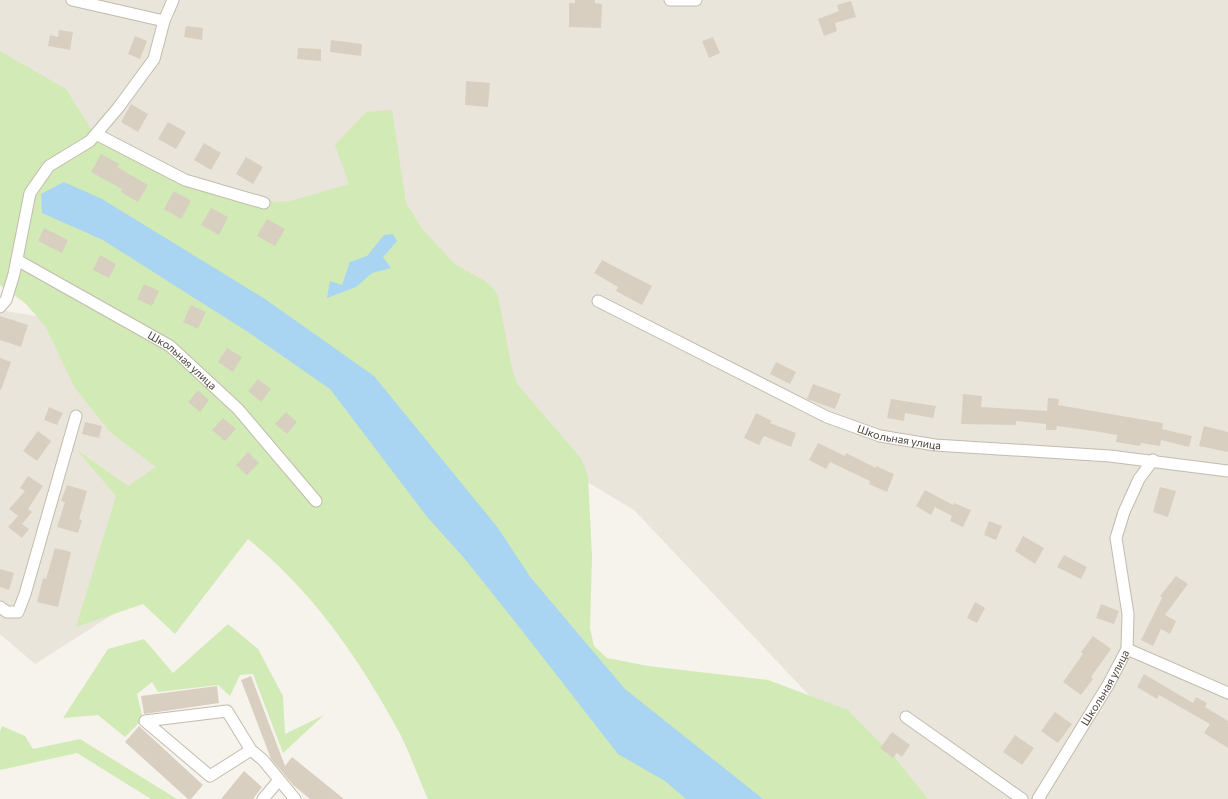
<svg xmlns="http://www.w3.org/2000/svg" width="1228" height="799" viewBox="0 0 1228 799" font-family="Commissioner,sans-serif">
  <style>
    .residential { fill: #eae5da }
    .green { fill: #d2eab5 }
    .water { fill: #a9d4f2 }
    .building { fill: #d8cfc1 }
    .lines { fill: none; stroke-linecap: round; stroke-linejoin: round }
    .minor-casing { stroke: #c2bbae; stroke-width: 13 }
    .minor { stroke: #fff; stroke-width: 11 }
    .labels { text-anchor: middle; stroke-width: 3; stroke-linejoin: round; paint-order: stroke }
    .street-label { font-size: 11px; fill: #4b4439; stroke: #fff }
  </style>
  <rect width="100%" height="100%" fill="#f6f3ec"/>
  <!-- residential -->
  <path class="residential" d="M0 0H1228V799H907L634 510 244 278 0 109Z
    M0 310 41 317 162 446 115 613 35 664 0 634Z"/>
  <!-- green -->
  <path class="green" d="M0 51 66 89 98 140 213 185 276 202 290 201 349 184 335 145 366 112 392 110 406 203 423 230 456 265 485 281 493 288 498 296 512 369 518 385 580 457 585 467 588 477 592 556 590 628 594 646 607 658 648 666 768 680 848 710 895 758 928 799H428C418 777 410 753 399 732 360 660 312 590 248 539L175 634 143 604 76 627 116 496 77 450 128 486 156 467 110 432 75 388 45 326 25 303 0 285Z
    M228 624 258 649 283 696 285 734 324 715 283 753 253 674 240 675 230 696 218 685 158 692 152 682 137 694 143 719 125 737 98 715 63 718 108 649 144 639 173 673Z
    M2 726 25 736 33 749 80 739 177 799H151L77 753 0 770V731Z"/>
  <!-- water -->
  <path class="water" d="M64 182 102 199 265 299 374 376 498 528 531 578 625 689 763 799H686L665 781 618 754 520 628 465 559 428 518 330 389 248 332 103 240 42 213 41 194Z
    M393 234 397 241 383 257 391 268 372 273 356 287 327 298 330 281 342 285 350 262 367 256 384 235Z"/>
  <!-- building -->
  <path class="building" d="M575 0H595V3L602 4 601 28 569 27V3H575Z
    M851 1 856 17 835 23 837 31 824 36 818 19 839 11 837 5Z
    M186 26 203 28 202 40 184 37Z
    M59 30 73 32 70 50 48 46 50 35 58 37Z
    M135 36 147 41 140 59 128 54Z
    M713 37 720 53 709 58 702 41Z
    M331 40 362 44 361 56 330 52Z
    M298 48 321 49V61L297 59Z
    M466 81 490 83 488 107 465 105Z
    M131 104 148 114 138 132 121 122Z
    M168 122 186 132 176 149 158 139Z
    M204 143 221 153 211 170 194 160Z
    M101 154 119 164 117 167 148 185 138 202 121 192 122 189 91 172Z
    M246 157 263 167 253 184 236 174Z
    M174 191 191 201 181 219 164 209Z
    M211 208 228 217 219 235 201 225Z
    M267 219 285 229 275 246 257 236Z
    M44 228 68 240 62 253 38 241Z
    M100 255 116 264 109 278 93 270Z
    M602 260 652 286 642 305 616 291 618 287 594 273Z
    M144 284 159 291 152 306 137 299Z
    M191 305 206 312 198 329 183 322Z
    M0 316 28 325 21 347 0 340Z
    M227 348 242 357 233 372 218 362Z
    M0 358 11 362 1 390 0 389Z
    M776 362 796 372 790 384 770 374Z
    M258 379 271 389 261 402 248 391Z
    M813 384 841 394 835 409 807 399Z
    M198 390 209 400 200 412 188 402Z
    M963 394 982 396 981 407 1047 411 1048 398 1059 399 1058 405 1163 423 1162 429 1192 436 1189 447 1161 440 1160 446 1141 443 1140 446 1116 442 1117 435 1094 431 1057 426 1056 430H1046V424L1016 421V425L961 424Z
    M891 399 936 406 933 418 905 413 904 421 887 418Z
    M49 407 63 413 57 425 44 420Z
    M286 412 297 422 287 434 275 424Z
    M756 413 772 421 770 423 796 433 791 447 764 436 759 445 744 438Z
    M223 418 236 429 225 441 212 430Z
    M85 422 102 426 99 438 82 434Z
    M1204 426 1228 432V452L1199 446Z
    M38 431 51 441 37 461 23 451Z
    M818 443 845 456 846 453 876 468V466L894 474 887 492 869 484 870 481 830 462 826 469 809 460Z
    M248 452 259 463 247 475 236 465Z
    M28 476 43 486 28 509 32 512 22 524 29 529 22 538 8 527 18 516 9 509 25 491 20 488Z
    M67 485 87 491 79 519 82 520 78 533 57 527 65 502 61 501Z
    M1160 487 1176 491 1168 517 1153 512Z
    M925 490 953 505 954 503 971 510 963 527 950 521 952 516 935 507 931 515 916 506Z
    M989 521 1002 526 996 540 984 535Z
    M1023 536 1044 548 1035 564 1015 551Z
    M55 548 71 552 58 607 37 602 43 578 46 579Z
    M1064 555 1087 567 1081 579 1057 567Z
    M0 569 14 573 9 590 0 587Z
    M1176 576 1188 584 1165 615 1176 621 1170 634 1161 629 1153 646 1141 640 1162 598 1160 596Z
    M975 602 985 608 977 623 967 618Z
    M1101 604 1119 611 1114 624 1096 618Z
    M1093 636 1111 649 1091 677 1093 679 1081 695 1063 682 1083 654 1081 652Z
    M1144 674 1193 703 1196 697 1207 703 1205 707 1228 721V748L1204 733 1210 724 1159 695 1157 699 1137 687Z
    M251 676 285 766 292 757 344 799H310L293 785 271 759 241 680Z
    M217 686 219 703 144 714 141 696Z
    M1055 712 1072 724 1058 743 1041 731Z
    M139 726 203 785 191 799H188L125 742Z
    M892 732 910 745 902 757 897 753 893 758 880 748Z
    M1015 735 1034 748 1022 765 1003 752Z
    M244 771 262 787 253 799H221Z"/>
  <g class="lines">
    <!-- minor casing -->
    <g class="minor-casing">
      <g id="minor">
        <path d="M72 0 164 21"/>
        <path d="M670 0H696"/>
        <path d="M96 134 185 180 264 203"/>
        <path id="s1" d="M17 260 170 346 238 409 316 501"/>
        <path id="s2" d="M598 301 827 417 880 436 935 445 1110 456 1228 471"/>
        <path d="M0 307 6 300 14 274 30 193 49 166 90 141 118 108 154 59 164 21 173 0"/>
        <path d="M0 607 7 612H18L25 594 76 416"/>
        <path d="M1127 649 1128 614 1116 538 1124 512 1139 479 1153 460"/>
        <path d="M906 717 1022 799"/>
        <path d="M251 750 210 776 145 721 227 711 251 750 263 760 295 799"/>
        <path d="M263 799 279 780"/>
        <path id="s3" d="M1038 799 1108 685 1127 649 1228 693"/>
      </g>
    </g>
    <!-- minor -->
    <use href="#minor" class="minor"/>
  </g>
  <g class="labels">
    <!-- street labels -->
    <g class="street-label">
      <text dy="4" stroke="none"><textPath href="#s1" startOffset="194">Школьная улица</textPath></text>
      <text dy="4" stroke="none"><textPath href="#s2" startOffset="332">Школьная улица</textPath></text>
      <text dy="4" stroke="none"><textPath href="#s3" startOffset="130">Школьная улица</textPath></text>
    </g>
  </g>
</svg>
